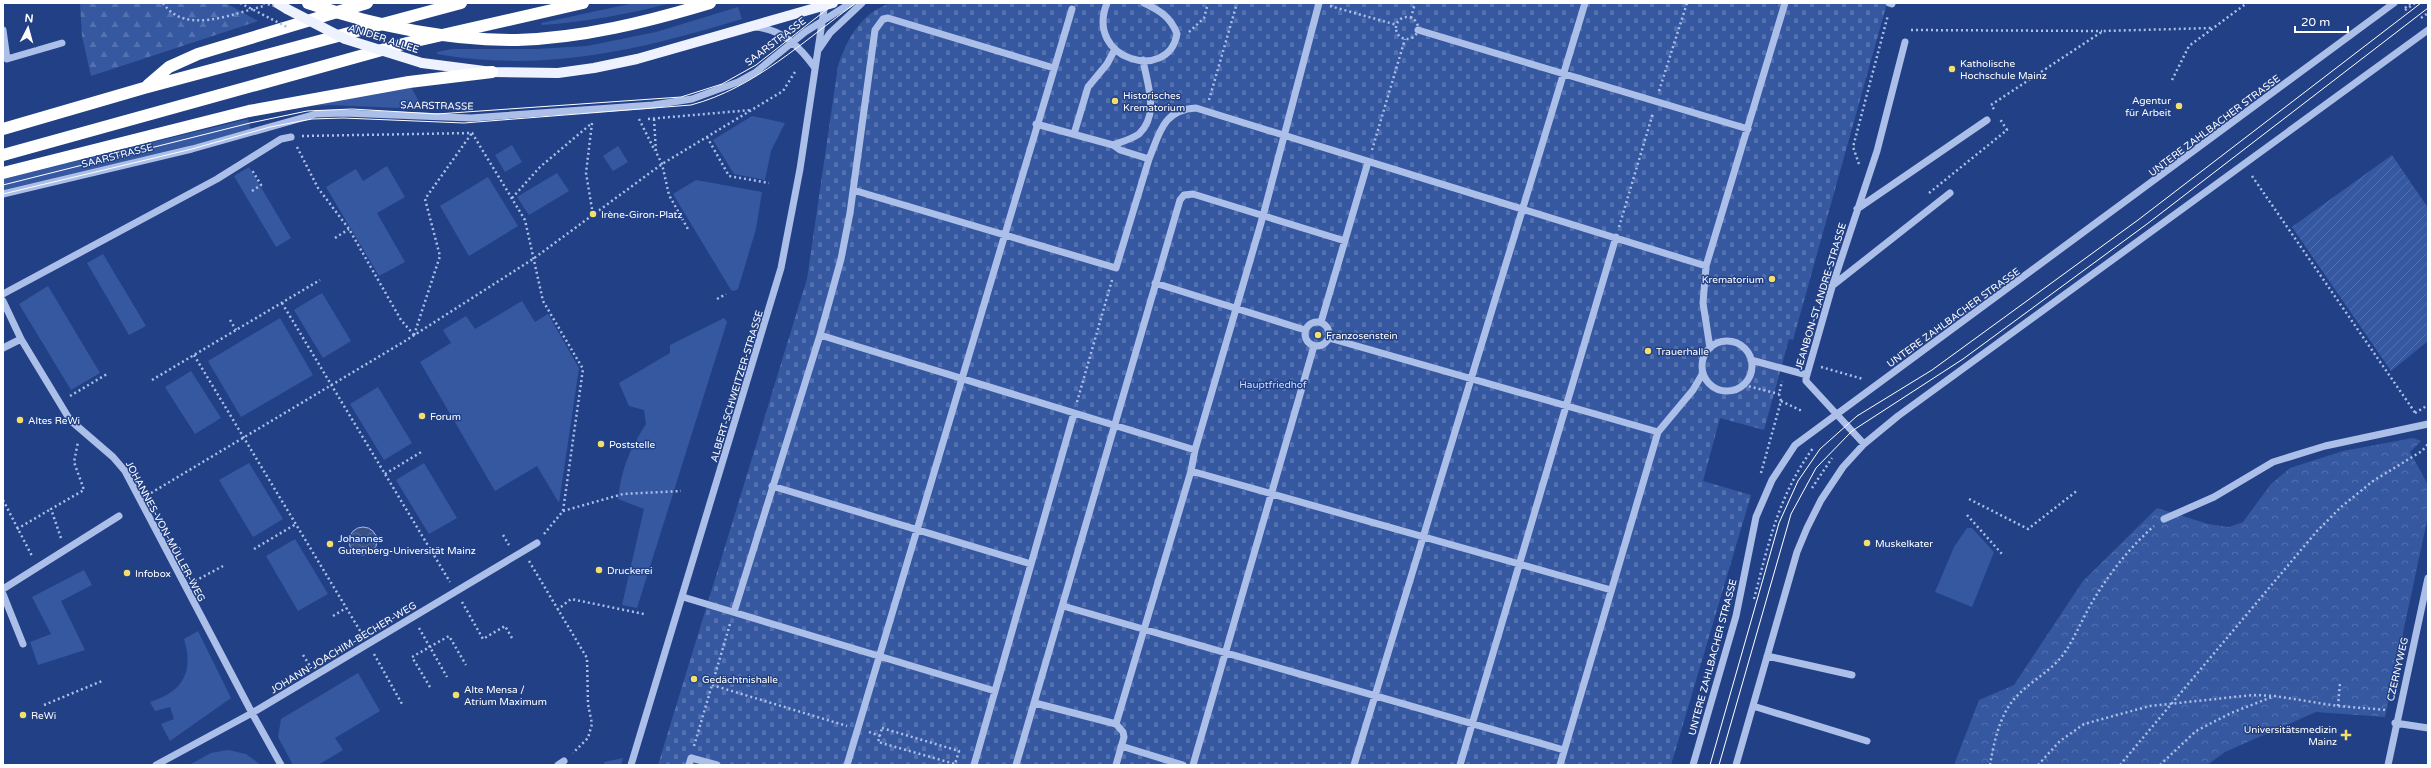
<svg xmlns="http://www.w3.org/2000/svg" width="2431" height="768" viewBox="0 0 2431 768" font-family="'Varela Round',sans-serif">
  <style>
    .grass { fill: #3658a1 }
    .forest { fill: url(#forest-firs) }
    .cemetery { fill: url(#cemetery-stones) }
    .park { fill: url(#park-crowns) }
    .garden { fill: url(#garden-furrows) }
    .water { fill: url(#water-waves); stroke: #9fb8ea }
    .lines { fill: none; stroke-linecap: round; stroke-linejoin: round }
    .path { stroke: #abbfe9; stroke-width: 2.5; stroke-dasharray: 2 3; stroke-linecap: butt }
    .minor { stroke: #abbfe9; stroke-width: 7 }
    .major { stroke: #eef2fe; stroke-width: 10 }
    .highway { stroke: #fff; stroke-width: 12 }
    .tram { stroke: #fff; stroke-width: 1 }
    .path-bridge { stroke: #abbfe9; stroke-width: 2.5; stroke-dasharray: 2 3; stroke-linecap: butt }
    .major-bridge { stroke: #eef2fe; stroke-width: 10 }
    .highway-bridge { stroke: #fff; stroke-width: 12 }
    .poi-dot { fill: #f4df6d; stroke: #224085; stroke-width: 1.5 }
    .labels { text-anchor: middle; stroke-width: 3; stroke-linejoin: round; paint-order: stroke }
    .street-label { font-size: 10px; fill: #fff; stroke: #224085 }
    .poi-label { font-size: 10px; fill: #fff; stroke: #224085; text-anchor: start }
    .park-label { font-size: 10px; fill: #cfdcf7; stroke: #224085 }
  </style>
  <defs>
    <pattern id="forest-firs" width="22" height="20" patternUnits="userSpaceOnUse"><rect width="22" height="20" fill="#3658a1"/><path d="M5 1l3.5 6h-7zM16 11l3.5 6h-7z" fill="#5471af"/></pattern>
    <pattern id="cemetery-stones" width="16" height="16" patternUnits="userSpaceOnUse"><rect width="16" height="16" fill="#3658a1"/><path d="M2 7V4a2 2 0 0 1 4 0v3zM10 15v-3a2 2 0 0 1 4 0v3z" fill="#5471af"/></pattern>
    <pattern id="park-crowns" width="20" height="18" patternUnits="userSpaceOnUse"><rect width="20" height="18" fill="#3658a1"/><path d="M2 6a3 3 0 1 1 6 0M12 15a3 3 0 1 1 6 0" fill="none" stroke="#5471af"/></pattern>
    <pattern id="garden-furrows" width="10" height="10" patternUnits="userSpaceOnUse"><rect width="10" height="10" fill="#3658a1"/><path d="M-1 1l2-2M0 10L10 0M9 11l2-2" fill="none" stroke="#5471af"/></pattern>
    <pattern id="water-waves" width="16" height="10" patternUnits="userSpaceOnUse"><rect width="16" height="10" fill="#3b5083"/><path d="M0 5q4-4 8 0t8 0" fill="none" stroke="#586a96"/></pattern>
  </defs>
  <rect width="100%" height="100%" fill="#224085"/>
  <!-- grass -->
  <path class="grass" d="M634 3H671C629 14 586 22 542 25L541 23Z
    M738 7 742 19C639 50 545 73 437 54V52L452 49H536L587 46 656 32Z
    M411 87 423 109 330 105 299 107Z
    M752 116 785 123 771 151 765 180 734 174 713 140Z
    M248 119 251 130 147 159 3 192V179Z
    M512 145 522 162 505 172 495 155Z
    M618 146 628 162 613 171 603 156Z
    M387 166 405 197 377 213 405 262 379 276 326 187 356 169 363 181Z
    M249 167 291 238 276 247 234 176Z
    M557 173 569 191 529 215 517 197Z
    M488 177 518 226 469 256 440 206Z
    M696 180 762 192 756 229 738 289 734 291 731 290 673 194Z
    M103 254 146 326 129 335 87 263Z
    M48 286 100 373 71 390 19 304Z
    M322 293 351 341 323 358 294 310Z
    M522 301 535 322 548 314 579 368 559 503 537 466 495 491 420 362 451 343 443 330 466 316 475 329Z
    M280 318 313 375 241 417 208 361Z
    M724 318 727 322 637 608 622 605 644 509 618 499C621 470 630 448 646 424L644 410 629 406 619 383 670 353V345Z
    M191 371 221 418 195 434 165 387Z
    M378 387 412 443 384 460 350 404Z
    M249 463 283 519 253 537 219 480Z
    M424 463 457 518 429 534 396 480Z
    M1967 528H1972L1994 552 1972 607 1935 592 1954 547Z
    M295 539 328 594 298 611 266 556Z
    M84 570 92 585 61 601 85 650 38 665 30 642 51 634 32 597Z
    M198 631 231 698 170 741 161 724 174 719 170 707 155 711 150 702C183 692 194 672 184 639Z
    M358 673 380 711 335 738 343 750 318 765H293L278 737 281 719Z
    M228 750 246 754 261 765H189L211 753Z
    M623 758 621 765H604V762Z"/>
  <!-- forest -->
  <path class="forest" d="M80 3H226L258 21 91 76 82 36Z"/>
  <!-- cemetery -->
  <path class="cemetery" d="M891 3H1887L1793 340 1789 339 1764 430 1720 418 1703 481 1751 495 1671 765H658L807 279 838 66C848 37 861 13 891 3Z"/>
  <!-- park -->
  <path class="park" d="M2413 438 2421 441 2410 452 2428 485V516L2385 717 2316 712 2225 752 2207 765H1954L1979 700 2014 685 2083 581 2157 508 2208 524 2229 527 2243 522 2271 484 2290 468 2343 451Z"/>
  <!-- garden -->
  <path class="garden" d="M2392 155 2428 208V341L2391 371 2292 227Z"/>
  <!-- water -->
  <path class="water" d="M349 541a14 14 0 1 1 28 0a14 14 0 1 1-28 0Z"/>
  <g class="lines">
    <!-- path -->
    <path class="path" d="M163 3C185 36 234 13 264 6
      M1330 6 1397 25
      M2405 8 2411 3
      M2405 10 2415 3
      M1396 28a11 11 0 1 1 22 0a11 11 0 1 1-22 0Z
      M1411 18 1415 3
      M2421 18 2428 13
      M1911 30 2102 31
      M1189 32 1204 18 1208 3
      M2172 80 2189 46 2247 3
      M1659 91 1687 3
      M1209 100 1237 3
      M1994 109 1991 105 2103 31 2212 28
      M639 119 655 151
      M648 119 751 110
      M654 119 656 152 662 164 669 195 689 231
      M592 123 586 173 593 215
      M302 136 472 133 525 220 543 301 583 369 563 511 544 534
      M707 137 729 176 769 183
      M297 147 318 188 349 229 401 320 414 335
      M1372 150 1405 39
      M1859 164 1853 147 1888 15
      M2252 176 2416 414
      M252 191 261 185 252 170
      M1929 193 2007 130 2000 119
      M512 198 540 167 592 123
      M1619 227 1653 113
      M335 238 349 229
      M717 299 726 294
      M282 303 450 582
      M230 320 236 330
      M414 335 440 256 425 199 472 133
      M194 355 362 634
      M1821 367 1863 379
      M152 380 320 280
      M1744 385 1779 394
      M70 396 107 374
      M1781 401 1802 411
      M1077 402 1112 280
      M2415 413 2428 405
      M1761 473 1781 401 1779 394 1782 381
      M385 474 423 451
      M1812 488 1832 458
      M151 493 405 341 533 259 662 164 783 91 795 72
      M1969 499 2028 529 2078 490
      M3 500 32 556
      M563 511 623 494 681 491
      M1967 515 2002 554
      M17 529 51 509
      M503 535 509 545
      M61 538 51 509 84 490 74 462 78 442
      M254 549 296 524
      M434 556 445 549
      M529 561 587 658 588 704 592 724 588 738 573 753
      M195 581 223 566
      M1754 599C1769 542 1778 497 1813 448
      M462 602 483 639 505 626 512 638
      M557 610 571 599 644 614
      M333 616 346 608
      M419 628 447 677
      M374 654 402 704
      M303 655 310 666
      M712 685 847 726
      M430 687 412 657 449 636 466 665
      M44 705 102 681
      M2338 706 2340 683
      M882 728 959 751 955 764 878 742Z
      M869 732 880 736
      M694 746 730 624
      M1990 765C1994 742 2000 712 2018 695 2032 680 2053 670 2065 652 2075 637 2082 620 2091 604 2108 575 2129 548 2154 526
      M2038 765 2060 741 2084 724 2150 706 2253 695 2275 696 2338 706 2387 710
      M2120 765 2317 531 2341 507 2373 481 2422 451 2428 444
      M2160 765 2196 731 2231 713 2272 697"/>
    <!-- minor -->
    <path class="minor" d="M1107 3C1084 60 1169 83 1177 34 1171 17 1159 10 1144 3
      M1889 3 1892 4
      M755 27C782 29 800 47 815 68
      M3 30 7 59 62 43
      M1418 30 1748 129
      M819 49 830 33 862 3
      M1074 134 1088 87 1107 64 1114 51
      M1113 145C1121 142 1132 139 1139 134 1160 114 1147 84 1143 60
      M1149 159C1160 132 1163 110 1196 108L1706 266
      M853 190 1116 268 1149 159 1120 150 1113 145 1036 124
      M3 194 192 149 316 114 343 113 471 118 653 105 692 99 738 82 756 72 805 32 851 3
      M1857 209 1987 120
      M1155 283 1305 330
      M1832 286 1950 193
      M3 294 217 179 281 139 291 137
      M3 301 21 339 70 420 113 457 125 471 252 713 281 765
      M1305 334a12 12 0 1 1 24 0a12 12 0 1 1-24 0Z
      M1321 322 1368 162
      M820 335 1195 450
      M1329 338 1658 432
      M1702 366a25 25 0 1 1 50 0a25 25 0 1 1-50 0Z
      M3 348 21 339
      M1710 348 1703 303 1706 266 1785 3
      M1751 360 1807 375
      M1864 444 1806 381V378L1832 287 1877 151 1905 42
      M1191 471 1611 590
      M772 486 1031 564
      M2164 519 2214 497 2273 462 2325 446 2428 424
      M3 589 119 516
      M3 594 23 644
      M683 597 995 691
      M1063 606 1564 750
      M734 612 820 335 841 259 850 213 875 30 883 19 888 18 1054 68
      M1767 656 1852 675
      M1035 703 1116 724
      M1753 706 1867 741
      M2395 723 2428 728
      M1121 746 1183 765
      M156 765 252 713 537 543
      M558 765 564 761
      M631 765 781 268 800 169 825 3
      M689 765 691 758 717 765
      M847 765 1072 9
      M974 765 1074 413
      M1016 765 1180 200 1184 195 1193 194 1345 241
      M1116 765 1124 737 1123 732 1116 724 1191 471 1195 450 1263 216 1319 3
      M1193 765 1314 346
      M1354 765 1585 3
      M1460 765 1616 237
      M1560 765 1658 432 1693 390 1703 373
      M1693 765 1736 616 1756 517 1772 480 1795 445 2394 3
      M1736 765 1797 552 1807 528 1821 500 1843 467 1864 444 1898 416 2428 30
      M2388 765 2428 578"/>
    <!-- major -->
    <path class="major" d="M277 3 287 9
      M422 63 492 72 558 73 594 68 637 59 833 3"/>
    <!-- highway -->
    <path class="highway" d="M517 40C582 38 647 22 710 3
      M148 85 169 67 198 54 367 3
      M3 129 144 88 461 3
      M3 155 407 43 583 3
      M3 173 249 111 409 82 492 72"/>
    <!-- tram -->
    <path class="tram" d="M3 185 250 123 307 111 352 109 437 114 681 97 722 84 756 65 835 3
      M3 194 192 149 270 127 312 119 343 118 464 123 691 105C755 88 803 41 856 3
      M1710 765 1779 523 1798 481 1820 449 1857 416 1932 370 2138 220 2421 3
      M1719 765 1791 514 1816 468 1852 431 1963 359 2147 224 2428 8"/>
    <!-- path-bridge -->
    <path class="path-bridge" d="M240 3 289 28
      M263 3 274 6"/>
    <!-- major-bridge -->
    <path class="major-bridge" d="M287 9 345 39 422 63"/>
    <!-- highway-bridge -->
    <path class="highway-bridge" d="M308 3C375 26 446 40 517 40"/>
  </g>
  <!-- markers -->
  <g class="poi-dot">
    <circle cx="1952" cy="69" r="4"/>
    <circle cx="1115" cy="101" r="4"/>
    <circle cx="2179" cy="106" r="4"/>
    <circle cx="593" cy="214" r="4"/>
    <circle cx="1772" cy="279" r="4"/>
    <circle cx="1318" cy="335" r="4"/>
    <circle cx="1648" cy="351" r="4"/>
    <circle cx="422" cy="416" r="4"/>
    <circle cx="20" cy="420" r="4"/>
    <circle cx="601" cy="444" r="4"/>
    <circle cx="1867" cy="543" r="4"/>
    <circle cx="330" cy="544" r="4"/>
    <circle cx="599" cy="570" r="4"/>
    <circle cx="127" cy="573" r="4"/>
    <circle cx="694" cy="679" r="4"/>
    <circle cx="456" cy="695" r="4"/>
    <circle cx="23" cy="715" r="4"/>
    <path d="M2344 729h4v4h4v4h-4v4h-4v-4h-4v-4h4z"/>
  </g>
  <g class="labels">
    <!-- street labels -->
    <g class="street-label">
      <text transform="translate(384 38) rotate(18)" y="4">AN DER ALLEE</text>
      <text transform="translate(775 41) rotate(-37)" y="4">SAARSTRASSE</text>
      <text transform="translate(437 105) rotate(1)" y="4">SAARSTRASSE</text>
      <text transform="translate(2214 125) rotate(-37)" y="4">UNTERE ZAHLBACHER STRASSE</text>
      <text transform="translate(117 155) rotate(-14)" y="4">SAARSTRASSE</text>
      <text transform="translate(1820 296) rotate(-73)" y="4">JEANBON-ST.ANDRE-STRASSE</text>
      <text transform="translate(1953 317) rotate(-36)" y="4">UNTERE ZAHLBACHER STRASSE</text>
      <text transform="translate(736 386) rotate(-73)" y="4">ALBERT-SCHWEITZER-STRASSE</text>
      <text transform="translate(166 531) rotate(62)" y="4">JOHANNES-VON-MÜLLER-WEG</text>
      <text transform="translate(343 647) rotate(-31)" y="4">JOHANN-JOACHIM-BECHER-WEG</text>
      <text transform="translate(1712 657) rotate(-75)" y="4">UNTERE ZAHLBACHER STRASSE</text>
      <text transform="translate(2397 669) rotate(-77)" y="4">CZERNYWEG</text>
    </g>
    <!-- poi labels -->
    <g class="poi-label">
      <text x="1960" y="67">Katholische<tspan x="1960" dy="12">Hochschule Mainz</tspan></text>
      <text x="1123" y="99">Historisches<tspan x="1123" dy="12">Krematorium</tspan></text>
      <text x="2171" y="104" text-anchor="end">Agentur<tspan x="2171" dy="12">für Arbeit</tspan></text>
      <text x="601" y="218">Irène-Giron-Platz</text>
      <text x="1764" y="283" text-anchor="end">Krematorium</text>
      <text x="1326" y="339">Franzosenstein</text>
      <text x="1656" y="355">Trauerhalle</text>
      <text x="430" y="420">Forum</text>
      <text x="28" y="424">Altes ReWi</text>
      <text x="609" y="448">Poststelle</text>
      <text x="338" y="542">Johannes<tspan x="338" dy="12">Gutenberg-Universität Mainz</tspan></text>
      <text x="1875" y="547">Muskelkater</text>
      <text x="607" y="574">Druckerei</text>
      <text x="135" y="577">Infobox</text>
      <text x="702" y="683">Gedächtnishalle</text>
      <text x="464" y="693">Alte Mensa /<tspan x="464" dy="12">Atrium Maximum</tspan></text>
      <text x="31" y="719">ReWi</text>
      <text x="2337" y="733" text-anchor="end">Universitätsmedizin<tspan x="2337" dy="12">Mainz</tspan></text>
    </g>
    <!-- park labels -->
    <g class="park-label">
      <text x="1273" y="388">Hauptfriedhof</text>
    </g>
  </g>
  <!-- border -->
  <rect width="2431" height="768" fill="none" stroke="#ffffff" stroke-width="8"/>
  <!-- north arrow -->
  <g transform="translate(28 28) rotate(6)" stroke="#224085" stroke-width="3" paint-order="stroke">
  <path d="M0-3L7 15L0 10L-7 15Z" fill="#ffffff"/>
  <text y="-6" font-size="11" font-weight="bold" text-anchor="middle" fill="#ffffff">N</text>
  </g>
  <!-- scale -->
  <path d="M2295 26v6h53v-6" fill="none" stroke="#ffffff" stroke-width="2"/>
  <text x="2301" y="26" font-size="12" fill="#ffffff" stroke="#224085" stroke-width="3" paint-order="stroke">20 m</text>
</svg>
